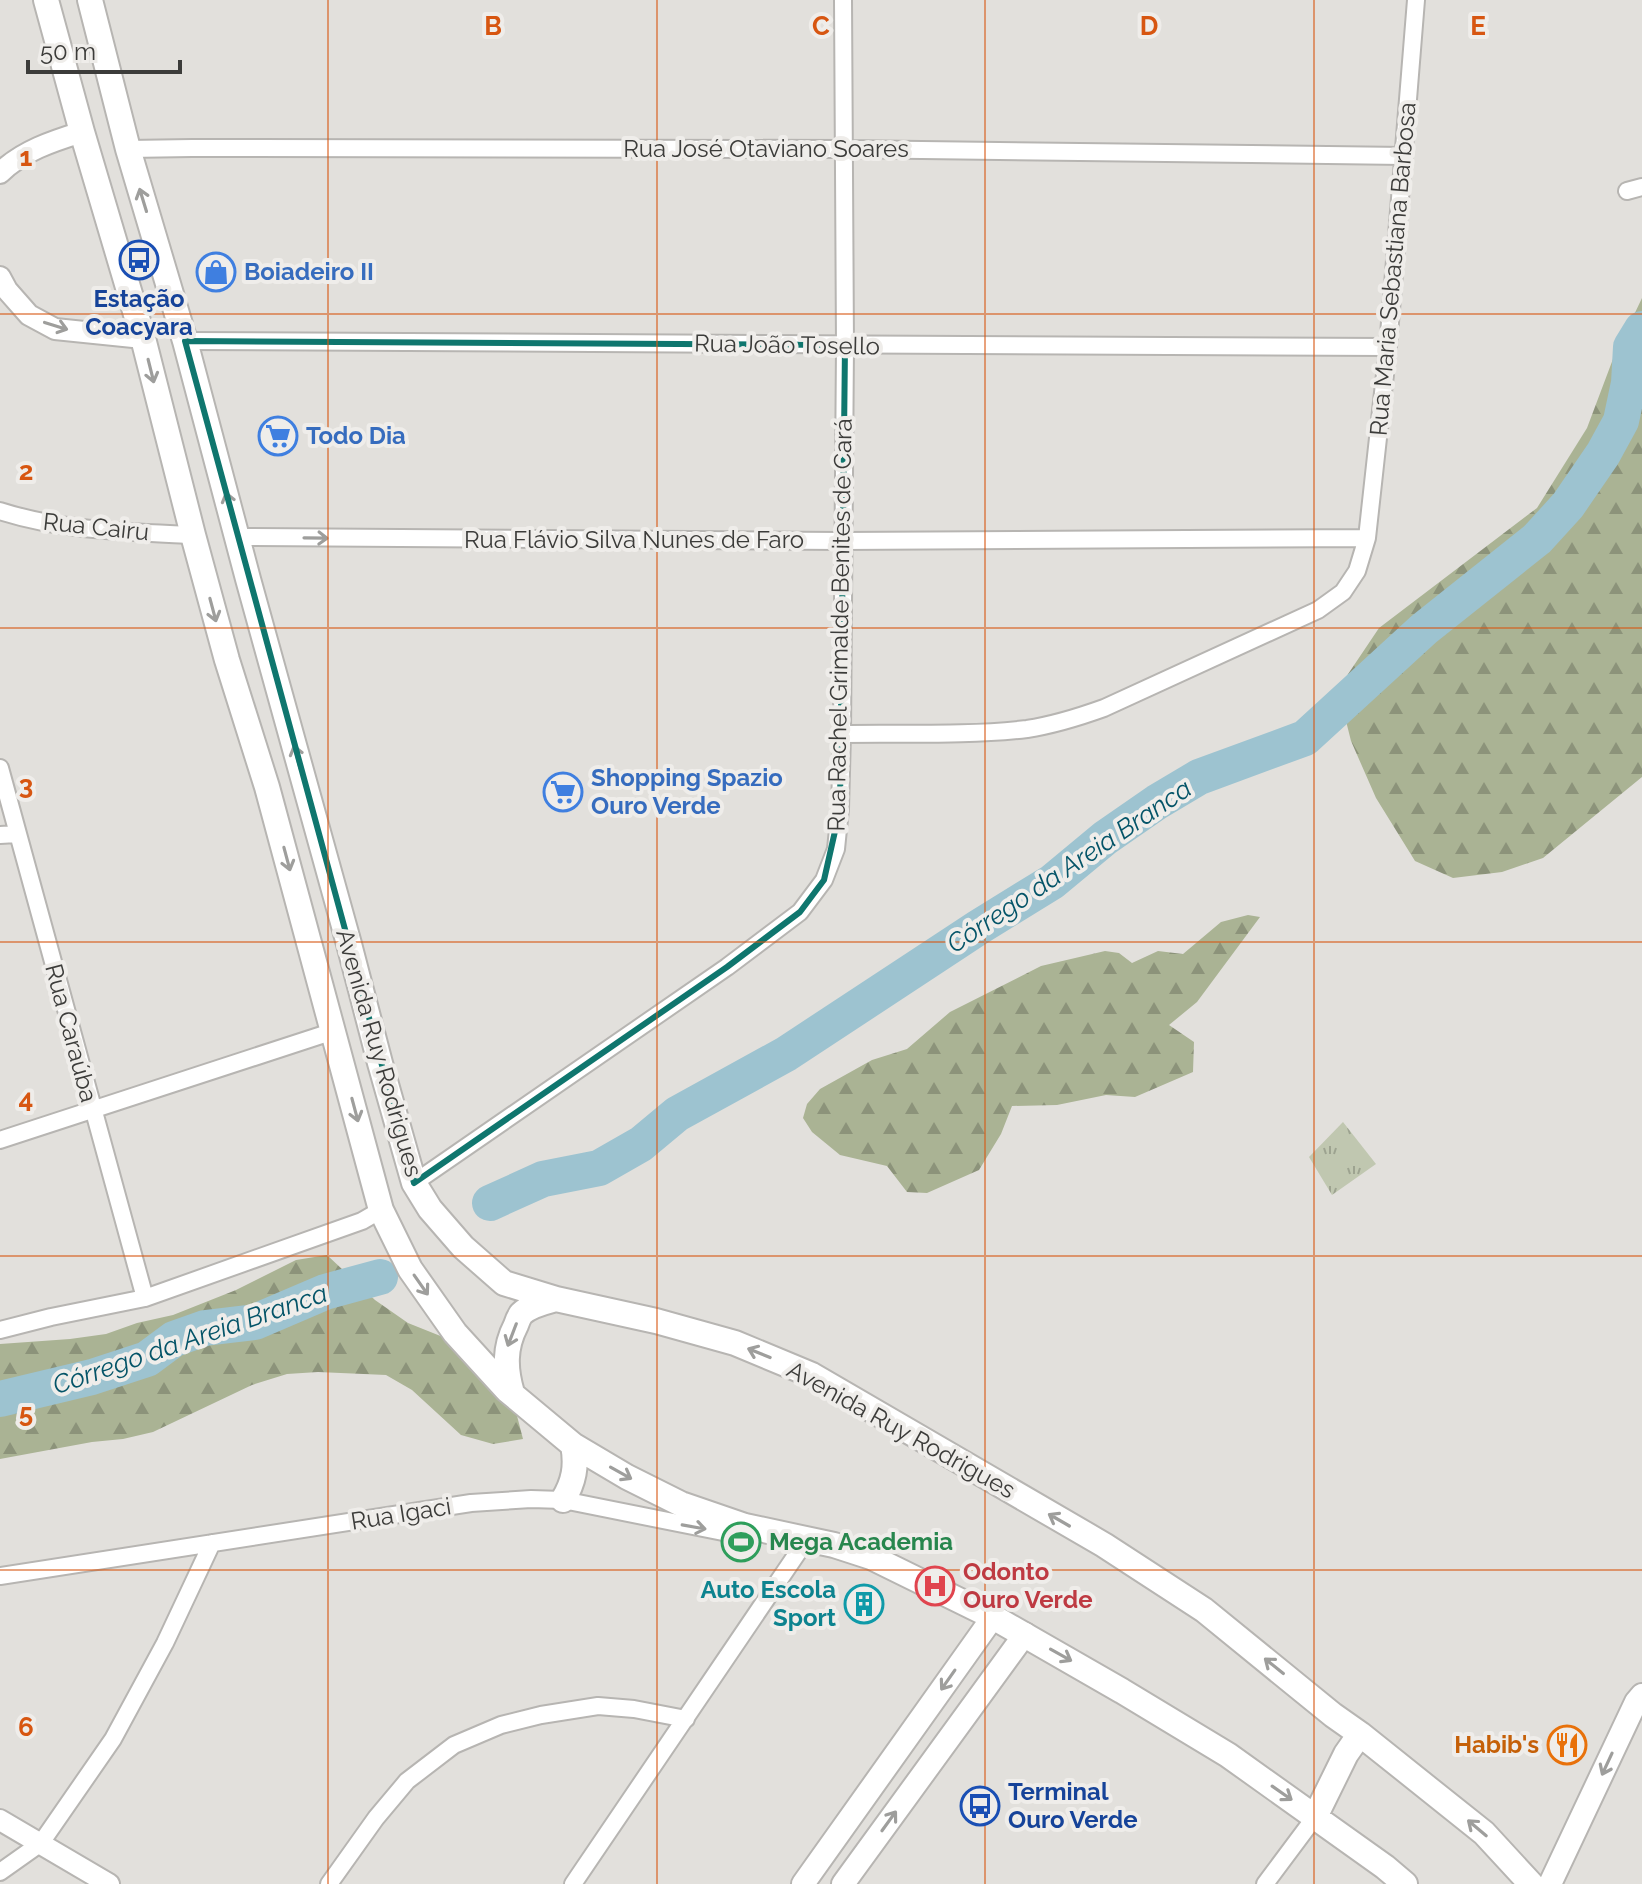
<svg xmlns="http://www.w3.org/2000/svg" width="1642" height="1884" viewBox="0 0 1642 1884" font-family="Raleway,sans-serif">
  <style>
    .grass { fill: url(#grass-tufts) }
    .forest { fill: url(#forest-firs) }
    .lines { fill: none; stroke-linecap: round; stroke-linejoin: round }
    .river { stroke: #9dc3d0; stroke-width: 36 }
    .minor-casing { stroke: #b7b5b2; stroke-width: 20 }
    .tertiary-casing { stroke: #b7b5b2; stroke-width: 24 }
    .secondary-casing { stroke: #b7b5b2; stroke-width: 26 }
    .primary-casing { stroke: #b7b5b2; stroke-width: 28 }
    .minor { stroke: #fff; stroke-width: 16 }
    .tertiary { stroke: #fff; stroke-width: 20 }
    .secondary { stroke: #fff; stroke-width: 22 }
    .primary { stroke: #fff; stroke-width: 24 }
    .oneway { stroke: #9e9e9c }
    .marked { fill: none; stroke: #0f766e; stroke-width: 6; stroke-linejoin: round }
    .grid { fill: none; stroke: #d75611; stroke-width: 2; stroke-opacity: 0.55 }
    .labels { text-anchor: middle; stroke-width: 8; stroke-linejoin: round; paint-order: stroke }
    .street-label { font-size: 24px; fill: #3c3c3a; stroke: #efedea }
    .shop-label { font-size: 24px; font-weight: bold; fill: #366cbe; stroke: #efedea; text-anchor: start }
    .transit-label { font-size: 24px; font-weight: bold; fill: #164399; stroke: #efedea }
    .leisure-label { font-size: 24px; font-weight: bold; fill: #27864d; stroke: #efedea; text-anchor: start }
    .health-label { font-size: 24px; font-weight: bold; fill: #be3a42; stroke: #efedea; text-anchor: start }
    .culture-label { font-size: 24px; font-weight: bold; fill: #0d838f; stroke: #efedea; text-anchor: end }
    .food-label { font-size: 24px; font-weight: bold; fill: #c56008; stroke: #efedea; text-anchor: end }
    .water-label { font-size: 26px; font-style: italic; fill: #045468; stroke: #efedea }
    .grid-label { font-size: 26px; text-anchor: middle; font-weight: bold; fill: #d75611; stroke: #efedea; stroke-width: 8; stroke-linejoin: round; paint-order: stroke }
  </style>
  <defs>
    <pattern id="grass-tufts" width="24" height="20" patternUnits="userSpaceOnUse" patternTransform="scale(2)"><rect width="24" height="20" fill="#c0c7b0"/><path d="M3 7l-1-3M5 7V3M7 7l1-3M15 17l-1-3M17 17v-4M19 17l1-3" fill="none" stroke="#9da390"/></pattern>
    <pattern id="forest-firs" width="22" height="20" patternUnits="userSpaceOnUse" patternTransform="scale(2)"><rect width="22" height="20" fill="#aab394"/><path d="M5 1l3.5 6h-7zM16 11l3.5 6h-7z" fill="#8c937a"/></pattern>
  </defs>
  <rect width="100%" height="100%" fill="#e2e0dc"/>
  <!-- grass -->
  <path class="grass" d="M1343 1122 1376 1164 1332 1195 1309 1157Z"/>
  <!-- forest -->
  <path class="forest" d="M1642 298V777L1543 858 1502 872 1453 878 1415 861 1376 798 1351 741 1338 689 1379 628 1537 508 1587 428 1613 359Z
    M1248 915 1260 917 1197 1002 1169 1025 1194 1042 1193 1072 1135 1097 1106 1095 1057 1105 1012 1106 1001 1134 979 1170 927 1193 907 1192 887 1166 840 1155 812 1132 803 1118 807 1104 820 1089 872 1060 907 1049 950 1012 1041 966 1105 951 1119 953 1132 963 1158 951 1183 954 1221 922Z
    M327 1255 375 1300 408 1323 443 1337 469 1358 515 1408 523 1439 493 1444 461 1435 412 1390 386 1375 318 1372 287 1374 252 1385 153 1432 123 1439 92 1442 0 1459V1344L70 1339 106 1334 137 1323 173 1315 236 1290 296 1260Z"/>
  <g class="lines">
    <!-- river -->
    <path class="river" d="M490 1203 543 1179 599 1168 641 1144 677 1114 786 1054 979 927 1052 882 1105 838 1157 802 1199 777 1305 738 1424 629 1537 539 1568 505 1603 454 1621 421 1629 383 1631 347 1642 329
      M0 1399 92 1377 147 1359 174 1339 205 1328 255 1322 325 1292 380 1277"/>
    <!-- minor casing -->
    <g class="minor-casing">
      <path id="minor" d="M128 149 192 148 845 149 1404 156
        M1627 191 1642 187
        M185 341 1388 347
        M0 511C62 531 128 532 193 535
        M238 537 842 541 1367 538
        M842 734C903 733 966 736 1027 729 1053 725 1079 717 1104 708L1318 610 1343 592 1357 571 1367 538 1388 347 1416 0
        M0 768 145 1298
        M0 835 17 834
        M0 1140 334 1031
        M414 1183 727 967 800 912 824 880 836 849 840 809 842 734 845 345 843 0
        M0 1330 51 1317 145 1298 362 1221 381 1210
        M0 1576 471 1503 531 1499 563 1500 748 1537
        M0 1872 41 1843 113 1739 165 1643 212 1543
        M329 1884 376 1818 407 1781 454 1745 501 1725 541 1715 598 1706 634 1709 686 1719
        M573 1884 807 1539
        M1265 1884 1315 1817"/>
    </g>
    <!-- tertiary casing -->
    <g class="tertiary-casing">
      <path id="tertiary" d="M0 173C22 151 53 141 82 132
        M0 277 7 290 29 315 55 329 143 338
        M0 1820 109 1884"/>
    </g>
    <!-- secondary casing -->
    <g class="secondary-casing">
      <path id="secondary" d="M803 1884 993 1617
        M843 1884 1025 1634
        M1550 1884 1636 1702 1642 1695"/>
    </g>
    <!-- primary casing -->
    <g class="primary-casing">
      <path id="primary" d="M46 0 82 132 143 338 193 535 227 660 267 787 381 1210 410 1269 455 1333 507 1390 573 1445 627 1477 681 1504 745 1526 834 1545 871 1557 993 1617 1122 1691 1228 1755 1385 1867 1405 1884
        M90 0 128 149 185 341 248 579 349 944 380 1063 414 1183 430 1209 463 1247 504 1283 556 1299 656 1321 735 1343 812 1375 1104 1545 1204 1610 1333 1715 1360 1734 1484 1833 1531 1884
        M512 1393C505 1369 504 1348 516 1325 517 1322 519 1317 521 1314 530 1305 545 1302 556 1299
        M563 1500C574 1482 577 1466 573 1445
        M1315 1817 1346 1754 1360 1734"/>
    </g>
    <!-- minor -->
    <use href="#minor" class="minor"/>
    <!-- tertiary -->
    <use href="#tertiary" class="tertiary"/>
    <!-- secondary -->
    <use href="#secondary" class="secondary"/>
    <!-- primary -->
    <use href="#primary" class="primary"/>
  </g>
  <!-- one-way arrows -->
  <defs><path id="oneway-shaft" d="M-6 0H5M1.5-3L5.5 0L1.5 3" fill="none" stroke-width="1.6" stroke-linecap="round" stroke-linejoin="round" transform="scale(2)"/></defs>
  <g class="oneway">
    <use href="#oneway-shaft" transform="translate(143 200) rotate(-107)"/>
    <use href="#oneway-shaft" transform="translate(56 326) rotate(17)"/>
    <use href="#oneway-shaft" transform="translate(151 371) rotate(76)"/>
    <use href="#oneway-shaft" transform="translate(229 504) rotate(-105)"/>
    <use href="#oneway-shaft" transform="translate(316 538) rotate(1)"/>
    <use href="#oneway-shaft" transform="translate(213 610) rotate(75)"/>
    <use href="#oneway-shaft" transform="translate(297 757) rotate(-105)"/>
    <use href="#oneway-shaft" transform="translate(287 859) rotate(75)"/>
    <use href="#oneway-shaft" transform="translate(355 1110) rotate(75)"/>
    <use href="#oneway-shaft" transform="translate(421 1285) rotate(55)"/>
    <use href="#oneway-shaft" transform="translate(512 1335) rotate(111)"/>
    <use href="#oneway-shaft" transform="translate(759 1353) rotate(-158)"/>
    <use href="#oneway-shaft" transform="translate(621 1473) rotate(29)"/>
    <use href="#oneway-shaft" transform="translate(1059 1520) rotate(-150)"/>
    <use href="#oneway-shaft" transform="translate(694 1527) rotate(10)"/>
    <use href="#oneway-shaft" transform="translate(1061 1655) rotate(29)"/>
    <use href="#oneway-shaft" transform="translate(1274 1666) rotate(-141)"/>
    <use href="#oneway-shaft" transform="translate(948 1680) rotate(125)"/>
    <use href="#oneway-shaft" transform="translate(1607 1764) rotate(115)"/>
    <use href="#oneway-shaft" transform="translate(1282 1793) rotate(35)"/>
    <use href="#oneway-shaft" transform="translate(889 1821) rotate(-54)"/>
    <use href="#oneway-shaft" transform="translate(1477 1828) rotate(-140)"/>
  </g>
  <!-- marked area -->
  <path class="marked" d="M185 341 845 345 840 809 824 880 800 912 727 967 414 1183Z"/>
  <!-- grid -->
  <path class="grid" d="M328 0V1884M657 0V1884M985 0V1884M1314 0V1884M0 314H1642M0 628H1642M0 942H1642M0 1256H1642M0 1570H1642"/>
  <!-- icons -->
  <defs>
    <g id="bus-ring" transform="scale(2)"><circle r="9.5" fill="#efedea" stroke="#1a4fb4" stroke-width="1.5"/><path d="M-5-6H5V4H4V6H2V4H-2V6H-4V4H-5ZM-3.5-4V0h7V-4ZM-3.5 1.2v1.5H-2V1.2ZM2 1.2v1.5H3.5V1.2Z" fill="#1a4fb4"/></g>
    <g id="shop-ring" transform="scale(2)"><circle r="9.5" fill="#efedea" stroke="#3f7fe0" stroke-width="1.5"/><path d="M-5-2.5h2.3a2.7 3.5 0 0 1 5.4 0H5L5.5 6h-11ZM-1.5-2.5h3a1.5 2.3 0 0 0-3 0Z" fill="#3f7fe0"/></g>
    <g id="supermarket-ring" transform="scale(2)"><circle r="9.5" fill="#efedea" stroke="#3f7fe0" stroke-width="1.5"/><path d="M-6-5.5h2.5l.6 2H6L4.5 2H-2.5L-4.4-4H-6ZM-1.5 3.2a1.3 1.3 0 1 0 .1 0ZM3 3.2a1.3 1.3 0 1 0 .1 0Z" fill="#3f7fe0"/></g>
    <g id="stadium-ring" transform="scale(2)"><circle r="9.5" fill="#efedea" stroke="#2e9e5b" stroke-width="1.5"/><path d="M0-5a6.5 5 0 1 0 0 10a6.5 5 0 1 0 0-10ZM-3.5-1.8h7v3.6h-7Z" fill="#2e9e5b"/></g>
    <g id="hospital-ring" transform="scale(2)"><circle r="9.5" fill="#efedea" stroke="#e0444e" stroke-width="1.5"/><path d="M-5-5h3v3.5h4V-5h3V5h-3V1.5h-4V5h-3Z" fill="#e0444e"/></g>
    <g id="building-ring" transform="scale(2)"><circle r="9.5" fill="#efedea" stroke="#0f9aa8" stroke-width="1.5"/><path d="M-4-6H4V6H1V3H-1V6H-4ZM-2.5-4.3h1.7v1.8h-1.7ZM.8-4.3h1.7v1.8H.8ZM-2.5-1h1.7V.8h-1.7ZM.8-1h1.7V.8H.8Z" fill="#0f9aa8"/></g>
    <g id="restaurant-ring" transform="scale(2)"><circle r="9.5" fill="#efedea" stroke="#e8710a" stroke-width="1.5"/><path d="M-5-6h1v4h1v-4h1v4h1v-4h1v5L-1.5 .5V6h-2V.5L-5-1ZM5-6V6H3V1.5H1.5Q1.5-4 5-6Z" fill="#e8710a"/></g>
  </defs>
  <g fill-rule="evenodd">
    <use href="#bus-ring" x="139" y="260"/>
    <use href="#shop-ring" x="216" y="272"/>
    <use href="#supermarket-ring" x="278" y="436"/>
    <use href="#supermarket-ring" x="563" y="792"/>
    <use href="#stadium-ring" x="741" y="1542"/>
    <use href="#hospital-ring" x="935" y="1586"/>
    <use href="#building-ring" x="864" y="1604"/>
    <use href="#restaurant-ring" x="1567" y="1745"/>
    <use href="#bus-ring" x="980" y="1806"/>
  </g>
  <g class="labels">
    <!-- street labels -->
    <g class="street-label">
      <text x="766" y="157">Rua José Otaviano Soares</text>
      <text transform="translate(1393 269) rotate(-85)" y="8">Rua Maria Sebastiana Barbosa</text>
      <text transform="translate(787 345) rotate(1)" y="8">Rua João Tosello</text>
      <text transform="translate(96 527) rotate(6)" y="8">Rua Cairu</text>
      <text x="634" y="548">Rua Flávio Silva Nunes de Faro</text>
      <text transform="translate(840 625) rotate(-89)" y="8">Rua Rachel Grimalde Benites de Cará</text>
      <text transform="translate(71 1033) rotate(75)" y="8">Rua Caraúba</text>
      <text transform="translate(379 1053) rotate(74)" y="8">Avenida Ruy Rodrigues</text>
      <text transform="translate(901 1430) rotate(29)" y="8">Avenida Ruy Rodrigues</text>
      <text transform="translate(401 1514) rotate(-9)" y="8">Rua Igaci</text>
    </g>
    <!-- shop labels -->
    <g class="shop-label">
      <text x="244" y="280">Boiadeiro II</text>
      <text x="306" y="444">Todo Dia</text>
      <text x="591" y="786">Shopping Spazio<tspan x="591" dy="28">Ouro Verde</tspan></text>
    </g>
    <!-- transit labels -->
    <g class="transit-label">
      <text x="139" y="307">Estação<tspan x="139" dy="28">Coacyara</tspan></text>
      <text x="1008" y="1800" text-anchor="start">Terminal<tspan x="1008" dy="28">Ouro Verde</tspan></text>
    </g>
    <!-- leisure labels -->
    <g class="leisure-label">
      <text x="769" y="1550">Mega Academia</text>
    </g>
    <!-- health labels -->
    <g class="health-label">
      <text x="963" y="1580">Odonto<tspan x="963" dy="28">Ouro Verde</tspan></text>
    </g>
    <!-- culture labels -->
    <g class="culture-label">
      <text x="836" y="1598">Auto Escola<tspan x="836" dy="28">Sport</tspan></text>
    </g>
    <!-- food labels -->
    <g class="food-label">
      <text x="1539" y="1753">Habib's</text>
    </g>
    <!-- water labels -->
    <g class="water-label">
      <text transform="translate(1069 866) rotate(-34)" y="9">Córrego da Areia Branca</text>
      <text transform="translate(190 1339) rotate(-19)" y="9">Córrego da Areia Branca</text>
    </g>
  </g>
  <g class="grid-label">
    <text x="493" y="35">B</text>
    <text x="821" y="35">C</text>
    <text x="1149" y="35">D</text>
    <text x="1478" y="35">E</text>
    <text x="26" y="166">1</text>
    <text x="26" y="480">2</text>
    <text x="26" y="794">3</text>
    <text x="26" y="1108">4</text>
    <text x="26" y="1422">5</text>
    <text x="26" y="1736">6</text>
  </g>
  <!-- scale -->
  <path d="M28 60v12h152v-12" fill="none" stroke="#3c3c3a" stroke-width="4"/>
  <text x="40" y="60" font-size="24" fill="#3c3c3a" stroke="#efedea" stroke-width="6" paint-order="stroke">50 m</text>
</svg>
